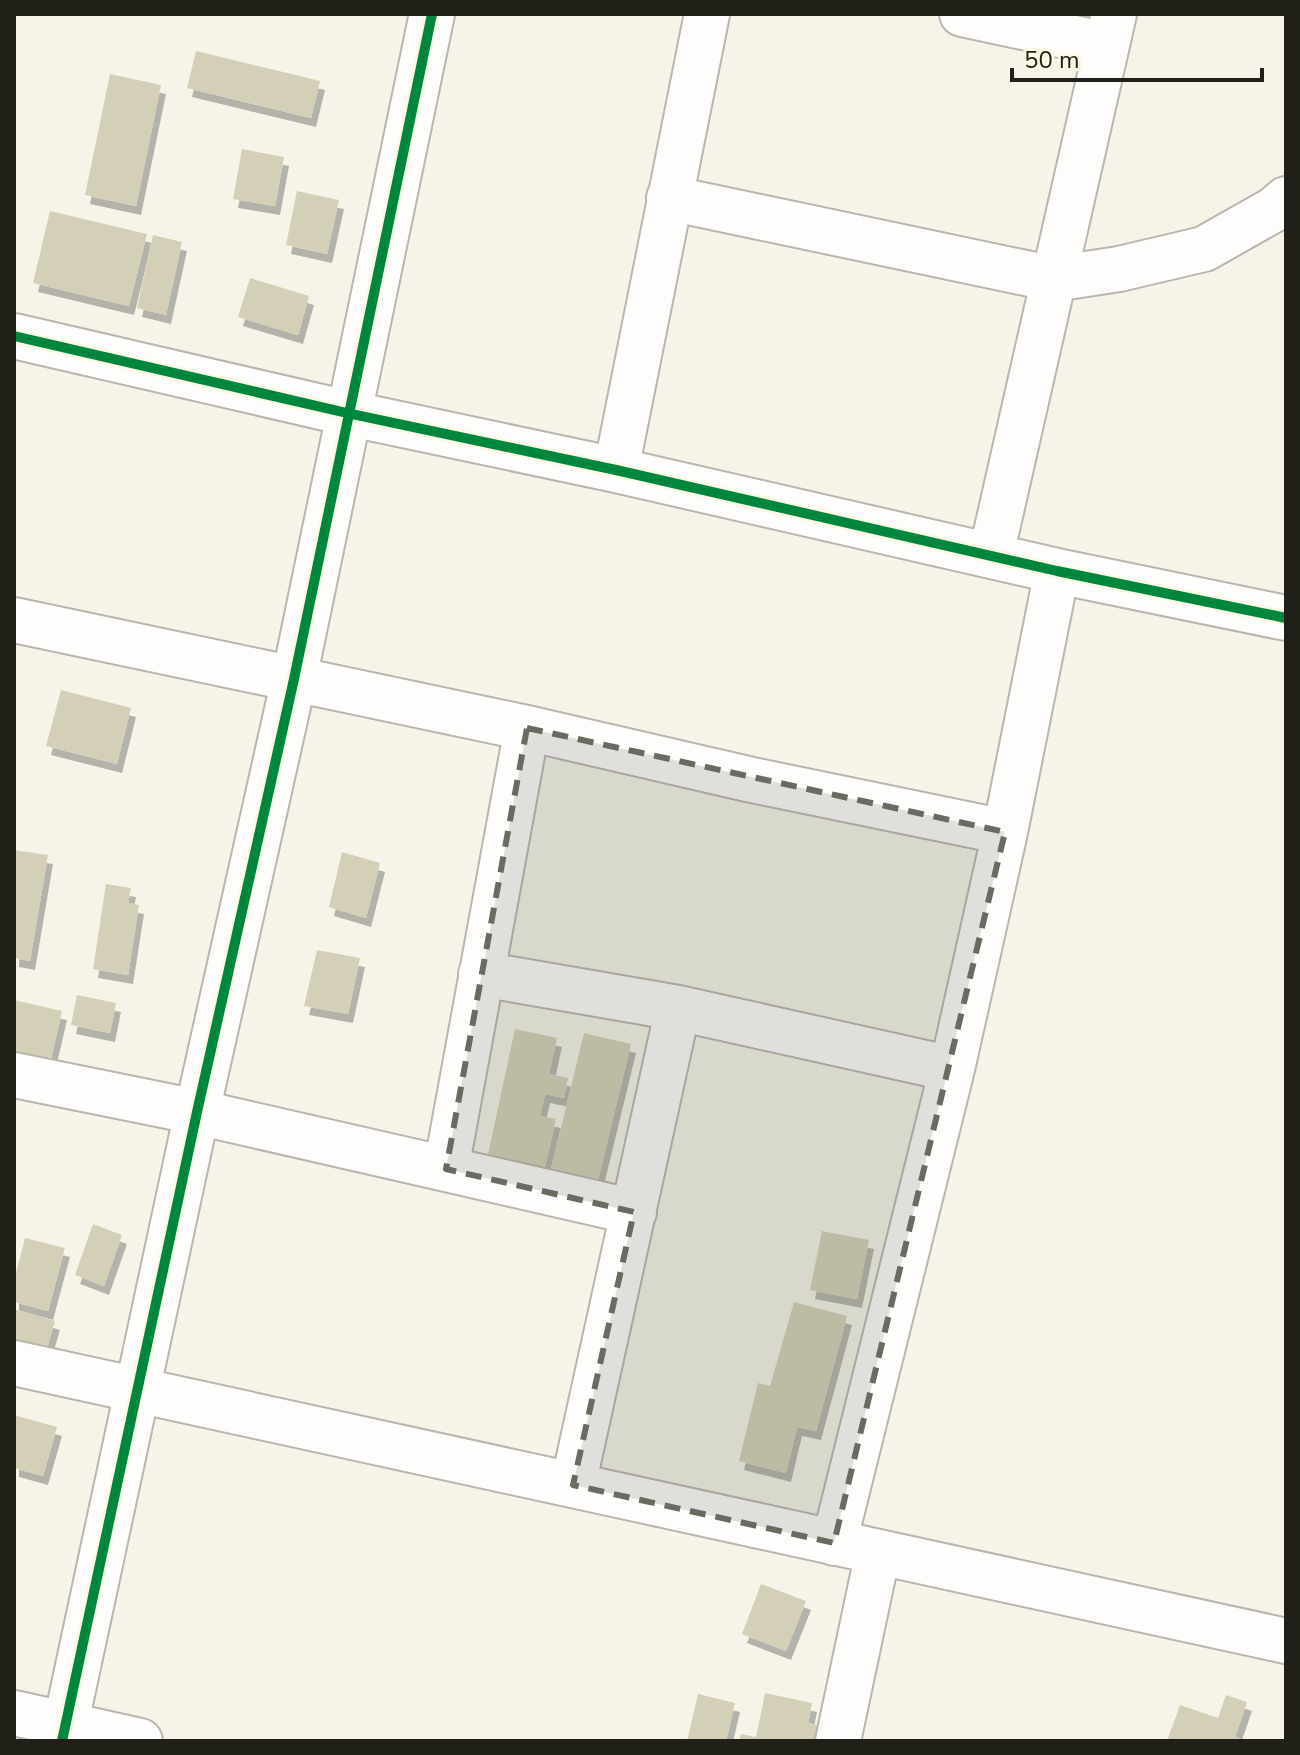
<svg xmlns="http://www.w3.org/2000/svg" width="1300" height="1755" viewBox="0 0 1300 1755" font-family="'Nunito Sans',sans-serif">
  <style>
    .building { fill: #d4d0b7; filter: url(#shadow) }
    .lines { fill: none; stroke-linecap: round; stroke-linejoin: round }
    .minor-casing { stroke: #b8b6ae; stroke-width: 48 }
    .minor { stroke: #fefdfc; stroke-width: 44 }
    .cycleway-casing { stroke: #fbf8e4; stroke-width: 15 }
    .cycleway { stroke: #00873e; stroke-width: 10 }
    .marked { fill: #6b6a61; fill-opacity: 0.2; stroke: #6b6a61; stroke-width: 6; stroke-dasharray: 16 10; stroke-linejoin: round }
  </style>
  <defs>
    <filter id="shadow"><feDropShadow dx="5" dy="9" stdDeviation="0" flood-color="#0004"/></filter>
  </defs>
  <rect width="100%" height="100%" fill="#f6f4e9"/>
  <!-- building -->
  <path class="building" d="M196 51 320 81 311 118 187 88Z
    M110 74 161 85 136 206 85 195Z
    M242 149 284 157 275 206 233 199Z
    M297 191 339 200 327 254 286 245Z
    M50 211 147 234 129 306 33 283Z
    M153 235 182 242 166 315 137 308Z
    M250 278 309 296 298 335 238 317Z
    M61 690 131 708 117 764 46 746Z
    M14 850 48 855 30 961 14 958Z
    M342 852 380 863 366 918 329 907Z
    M106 884 131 888 128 903 139 905 128 975 93 969Z
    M317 950 360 958 348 1014 304 1006Z
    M77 995 116 1003 110 1033 71 1025Z
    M14 1000 62 1011 50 1063 14 1055Z
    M515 1029 557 1038 549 1074 568 1078 564 1098 545 1094 540 1116 556 1119 544 1171 487 1159Z
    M584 1033 631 1044 598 1180 551 1169Z
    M93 1224 122 1235 104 1286 75 1275Z
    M822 1231 869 1240 857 1299 810 1290Z
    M25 1238 65 1248 48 1311 14 1302V1281Z
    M794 1302 847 1316 816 1431 797 1427 786 1473 739 1461 758 1383 770 1386Z
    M14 1309 55 1321 47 1348 14 1339Z
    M14 1415 57 1427 43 1476 14 1468Z
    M761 1584 806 1601 786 1651 742 1634Z
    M765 1693 812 1703 808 1723 822 1726 818 1741H739L741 1734 756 1737Z
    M698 1694 735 1703 726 1741H687Z
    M1226 1695 1247 1702 1235 1737 1245 1741H1167L1180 1705 1218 1718Z"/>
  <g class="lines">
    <!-- minor casing -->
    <g class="minor-casing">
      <path id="minor" d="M962 14 1107 45
        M669 198 1054 279 1119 269 1204 249 1273 210 1286 199
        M14 336 347 413 616 470 1057 571 1286 618
        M616 470 707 14
        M991 555 1114 14
        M14 620 527 728 752 780 1005 832
        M481 974 678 1008 952 1069
        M14 1075 197 1112 634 1212
        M446 1169 527 728
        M14 1363 1286 1641
        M573 1485 678 1008
        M834 1543 952 1069 1005 832 1057 571
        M14 1713 140 1741
        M62 1741 197 1112 294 679 432 14
        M838 1741 878 1552"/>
    </g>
    <!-- minor -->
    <use href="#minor" class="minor"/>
    <!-- cycleway casing -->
    <g class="cycleway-casing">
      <path id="cycleway" d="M14 336 347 413 616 470 1057 571 1286 618
        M62 1741 197 1112 294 679 432 14"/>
    </g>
    <!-- cycleway -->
    <use href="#cycleway" class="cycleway"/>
  </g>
  <!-- marked area -->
  <path class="marked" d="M527 728 1005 832 834 1543 573 1485 634 1212 446 1169Z"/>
  <!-- border -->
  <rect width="1300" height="1755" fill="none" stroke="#201f18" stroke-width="32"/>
  <!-- scale -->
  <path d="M1012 68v12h250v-12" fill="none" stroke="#201f18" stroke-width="4"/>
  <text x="1024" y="68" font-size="24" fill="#201f18" stroke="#fbf8e4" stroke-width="6" paint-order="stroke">50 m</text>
</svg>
